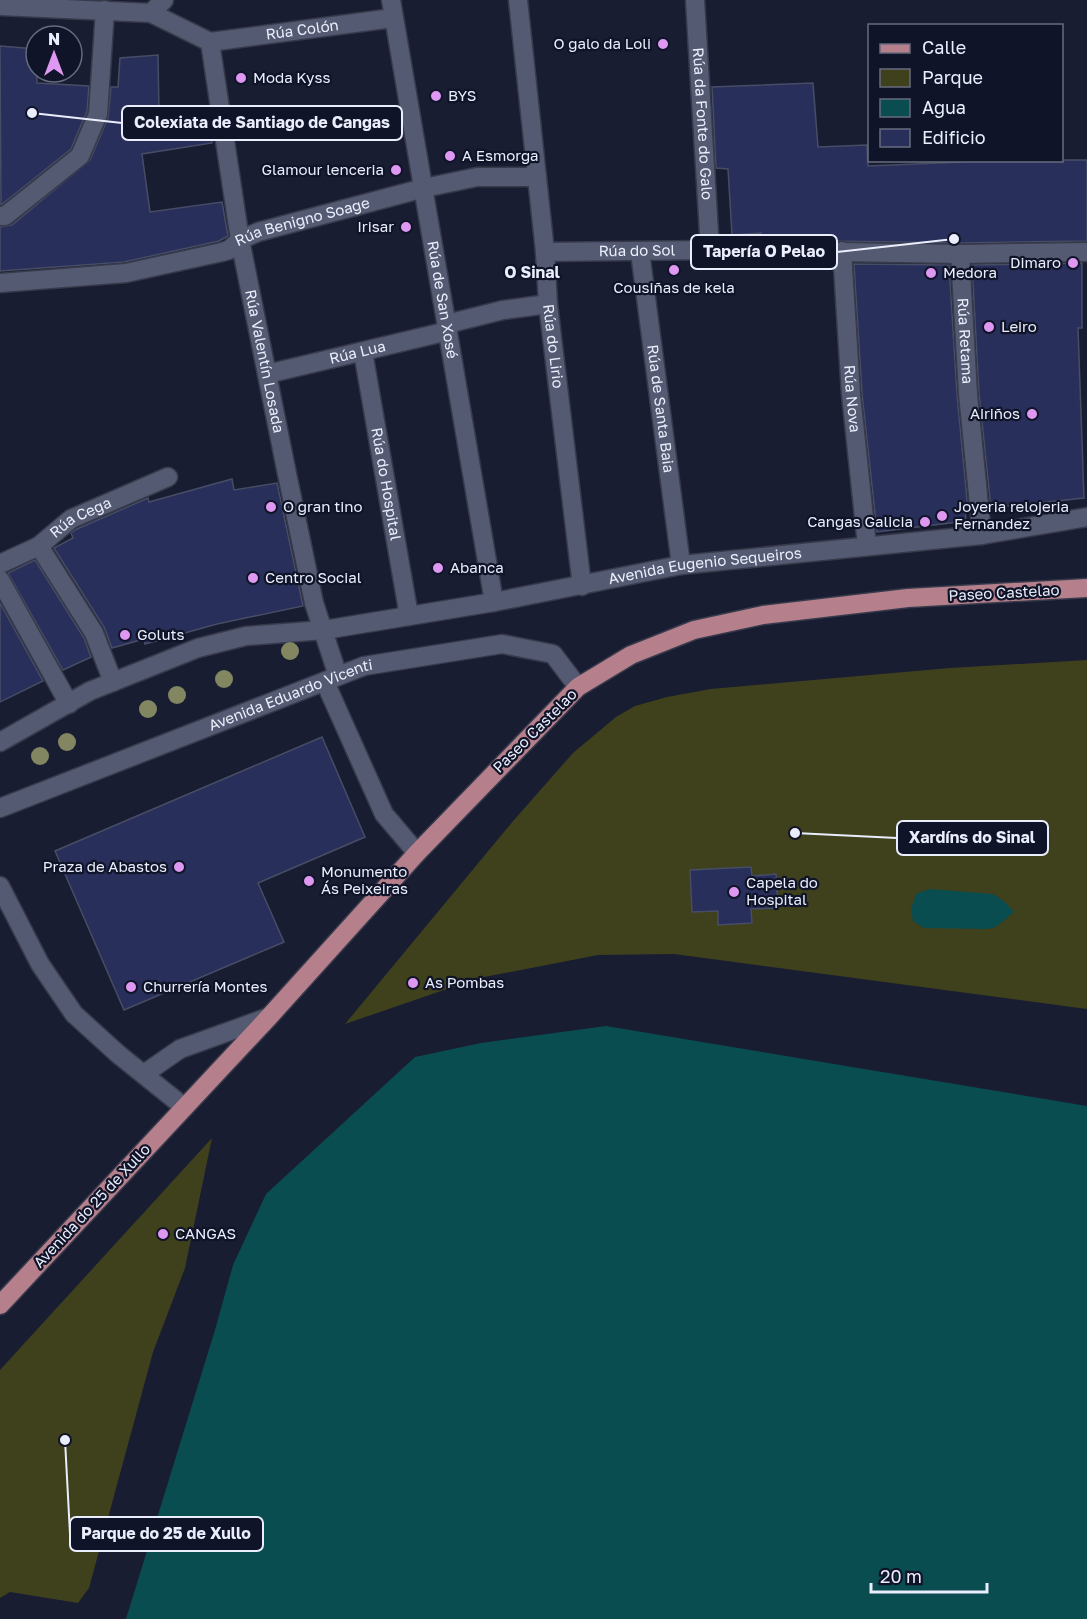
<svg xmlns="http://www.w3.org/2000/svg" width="1087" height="1619" viewBox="0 0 1087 1619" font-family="'Golos Text',sans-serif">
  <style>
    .green { fill: #3f411c }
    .water { fill: #094d50 }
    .building { fill: #282f5a; stroke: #474d65; stroke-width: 1.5 }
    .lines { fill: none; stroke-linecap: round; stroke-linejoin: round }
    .street-casing { stroke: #373a4b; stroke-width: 21 }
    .primary-casing { stroke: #373a4b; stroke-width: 21 }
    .street { stroke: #545a72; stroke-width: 18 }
    .primary { stroke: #b57f8b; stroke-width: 18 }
    .tree { fill: #828661 }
    .poi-dot { fill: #de98f2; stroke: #101428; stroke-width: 2 }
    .labels { text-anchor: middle; stroke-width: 4.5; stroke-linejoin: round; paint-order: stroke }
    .street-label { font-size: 15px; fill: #eaeefc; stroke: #101428 }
    .poi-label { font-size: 15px; fill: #eaeefc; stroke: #101428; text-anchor: start }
    .neighbourhood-label { font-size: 16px; font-weight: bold; fill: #eaeefc; stroke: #101428 }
    .leader { fill: none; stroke: #eaeefc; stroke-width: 2 }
    .callout-dot { fill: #eaeefc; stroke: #101428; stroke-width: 2 }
    .callout { fill: #101428; stroke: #eaeefc; stroke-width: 2 }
    .callout-label { font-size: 16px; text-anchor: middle; font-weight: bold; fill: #eaeefc }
  </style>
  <rect width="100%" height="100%" fill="#191d32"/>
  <!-- green -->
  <path class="green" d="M1087 660V1009L674 954 598 955 479 978 345 1024 514 820 573 753 616 717 635 706 667 697 711 689 950 668Z
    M212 1138 185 1268 153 1352 89 1588 78 1603 10 1592 0 1598V1370Z"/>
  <!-- water -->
  <path class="water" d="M929 889 993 894 1005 902 1014 912 996 927 987 929 924 928 913 921 911 909 916 894Z
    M606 1026 1087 1106V1619H126L215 1330 233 1265 266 1194 415 1057 481 1043Z"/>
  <!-- building -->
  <path class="building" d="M0 46 36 49 37 83 89 86 87 111 71 149 1 205Z
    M158 55 159 114 206 106 212 143 142 154 150 212 222 202 228 236 219 241 124 262 0 271V227L12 225 90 160 108 118 111 87H118L120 58Z
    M813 83 818 147 867 145 868 166 962 162V160H1087V241L960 243 761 240V233L732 235 728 169 716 168 712 87Z
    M1082 263V328H1078L1084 498 991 508 979 393 972 265Z
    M854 264 949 265 957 395 968 510H965L966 521 877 532 862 393Z
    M232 479 234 490 277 483 303 606 217 624 145 644 144 639 112 648 104 627 54 548 73 538 71 533 77 529 148 498 149 502Z
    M35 560 84 638 91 657 63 670 8 573Z
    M0 603 43 681 0 702Z
    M322 737 365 837 258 883 284 942 124 1010 55 851Z
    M751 867 752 876 776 874 778 908 751 909 752 923 718 925V911L692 912 690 870Z"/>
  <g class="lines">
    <!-- street casing -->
    <g class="street-casing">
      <g id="street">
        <path id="s1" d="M391 0 494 602"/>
        <path id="s2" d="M518 0 545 252 548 304 582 586"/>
        <path id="s3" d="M695 0 710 250"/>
        <path d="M0 6 151 13 164 0"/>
        <path d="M151 13 210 42"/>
        <path id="s4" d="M210 42 240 240 287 474 314 603 338 676"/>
        <path id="s5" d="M210 42 393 18"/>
        <path d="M0 216H5L80 156 98 114 105 10"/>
        <path id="s6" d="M842 251 851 394 867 546"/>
        <path id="s7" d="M545 252 710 250 960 254 1087 252"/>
        <path id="s8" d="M640 252 681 565"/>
        <path id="s9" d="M960 254 968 394 982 535"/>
        <path id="s10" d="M0 283 126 273 222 252 229 250 240 240 258 232 424 188 477 177H537"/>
        <path d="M447 324 503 310 548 304"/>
        <path id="s11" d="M363 352 409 616"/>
        <path id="s12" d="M267 374 448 331"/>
        <path d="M39 546 94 633 113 682"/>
        <path id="s13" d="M0 564 39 546 71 519 168 477"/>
        <path d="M0 580 69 704"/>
        <path d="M325 682 384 814 417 853"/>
        <path id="s14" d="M0 742 90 691 198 648 246 636 324 630 494 602 681 565 982 535 1087 517"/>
        <path id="s15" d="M0 808 364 666 502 644 553 654 578 687"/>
        <path d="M0 886 40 964 74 1014 118 1054 184 1107"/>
        <path d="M144 1074 180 1049 269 1017"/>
      </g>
    </g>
    <!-- primary casing -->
    <g class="primary-casing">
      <path id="primary" d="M0 1305 269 1017 417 853 578 687 631 655 694 630 763 615 908 598 1087 588"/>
    </g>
    <!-- street -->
    <use href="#street" class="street"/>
    <!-- primary -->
    <use href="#primary" class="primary"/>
  </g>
  <!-- trees -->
  <g class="tree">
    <circle cx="290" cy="651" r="9"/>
    <circle cx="224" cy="679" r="9"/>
    <circle cx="177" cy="695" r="9"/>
    <circle cx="148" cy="709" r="9"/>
    <circle cx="67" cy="742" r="9"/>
    <circle cx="40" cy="756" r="9"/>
  </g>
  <!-- markers -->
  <g class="poi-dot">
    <circle cx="663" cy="44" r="6"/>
    <circle cx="241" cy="78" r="6"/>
    <circle cx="436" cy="96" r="6"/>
    <circle cx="450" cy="156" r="6"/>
    <circle cx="396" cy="170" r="6"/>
    <circle cx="406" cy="227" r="6"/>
    <circle cx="1073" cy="263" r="6"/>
    <circle cx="674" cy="270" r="6"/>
    <circle cx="931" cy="273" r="6"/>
    <circle cx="989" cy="327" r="6"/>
    <circle cx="1032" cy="414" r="6"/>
    <circle cx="271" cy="507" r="6"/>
    <circle cx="942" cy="516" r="6"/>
    <circle cx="925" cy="522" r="6"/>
    <circle cx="438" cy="568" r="6"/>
    <circle cx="253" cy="578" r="6"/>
    <circle cx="125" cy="635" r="6"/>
    <circle cx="179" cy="867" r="6"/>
    <circle cx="309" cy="881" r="6"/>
    <circle cx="734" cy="892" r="6"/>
    <circle cx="413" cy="983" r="6"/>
    <circle cx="131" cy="987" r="6"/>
    <circle cx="163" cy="1234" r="6"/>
  </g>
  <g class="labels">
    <!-- street labels -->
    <g class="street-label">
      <text dy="5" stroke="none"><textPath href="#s5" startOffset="93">Rúa Colón</textPath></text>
      <text dy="5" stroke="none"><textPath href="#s3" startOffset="124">Rúa da Fonte do Galo</textPath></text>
      <text dy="5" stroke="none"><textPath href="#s10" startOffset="312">Rúa Benigno Soage</textPath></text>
      <text dy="5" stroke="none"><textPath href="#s7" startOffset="92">Rúa do Sol</textPath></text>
      <text dy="5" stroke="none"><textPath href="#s1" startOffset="304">Rúa de San Xosé</textPath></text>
      <text dy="5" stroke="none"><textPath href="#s9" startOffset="87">Rúa Retama</textPath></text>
      <text dy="5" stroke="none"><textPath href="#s2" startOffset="348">Rúa do Lirio</textPath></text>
      <text dy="5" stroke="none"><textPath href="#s12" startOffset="93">Rúa Lua</textPath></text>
      <text dy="5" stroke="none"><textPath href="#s4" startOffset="324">Rúa Valentín Losada</textPath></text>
      <text dy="5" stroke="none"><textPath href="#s6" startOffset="148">Rúa Nova</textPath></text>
      <text dy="5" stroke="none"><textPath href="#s8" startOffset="158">Rúa de Santa Baia</textPath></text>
      <text dy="5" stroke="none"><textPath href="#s11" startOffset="134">Rúa do Hospital</textPath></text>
      <text dy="5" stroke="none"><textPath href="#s13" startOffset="94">Rúa Cega</textPath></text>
      <text dy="5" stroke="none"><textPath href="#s14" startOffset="734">Avenida Eugenio Sequeiros</textPath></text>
      <text transform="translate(1004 593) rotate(-3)" y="5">Paseo Castelao</text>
      <text dy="5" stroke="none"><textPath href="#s15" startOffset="312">Avenida Eduardo Vicenti</textPath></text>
      <text transform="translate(535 731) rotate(-45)" y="5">Paseo Castelao</text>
      <text transform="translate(92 1206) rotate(-47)" y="5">Avenida do 25 de Xullo</text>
    </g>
    <!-- poi labels -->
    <g class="poi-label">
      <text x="651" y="49" text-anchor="end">O galo da Loli</text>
      <text x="253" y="83">Moda Kyss</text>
      <text x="448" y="101">BYS</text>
      <text x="462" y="161">A Esmorga</text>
      <text x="384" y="175" text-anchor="end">Glamour lenceria</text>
      <text x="394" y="232" text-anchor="end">Irisar</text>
      <text x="1061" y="268" text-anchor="end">Dimaro</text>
      <text x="943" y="278">Medora</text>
      <text x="674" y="293" text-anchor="middle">Cousiñas de kela</text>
      <text x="1001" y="332">Leiro</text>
      <text x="1020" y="419" text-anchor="end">Airiños</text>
      <text x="283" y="512">O gran tino</text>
      <text x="954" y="512">Joyeria relojeria<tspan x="954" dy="17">Fernandez</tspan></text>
      <text x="913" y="527" text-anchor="end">Cangas Galicia</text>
      <text x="450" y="573">Abanca</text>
      <text x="265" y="583">Centro Social</text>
      <text x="137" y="640">Goluts</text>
      <text x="167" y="872" text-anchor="end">Praza de Abastos</text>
      <text x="321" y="877">Monumento<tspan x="321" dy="17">Ás Peixeiras</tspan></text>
      <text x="746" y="888">Capela do<tspan x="746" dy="17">Hospital</tspan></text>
      <text x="425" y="988">As Pombas</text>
      <text x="143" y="992">Churrería Montes</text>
      <text x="175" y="1239">CANGAS</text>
    </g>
    <!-- neighbourhood labels -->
    <g class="neighbourhood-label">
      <text x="532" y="278">O Sinal</text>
    </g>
  </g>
  <!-- callouts -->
  <path class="leader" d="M32 113L122 123M954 239L837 252M795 833L897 838M65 1440L70 1534"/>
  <g class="callout-dot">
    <circle cx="32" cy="113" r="6"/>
    <circle cx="954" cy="239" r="6"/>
    <circle cx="795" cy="833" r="6"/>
    <circle cx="65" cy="1440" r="6"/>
  </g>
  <g class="callout">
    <rect x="122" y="106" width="280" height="34" rx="6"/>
    <rect x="691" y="235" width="146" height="34" rx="6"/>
    <rect x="897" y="821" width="151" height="34" rx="6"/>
    <rect x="70" y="1517" width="193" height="34" rx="6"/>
  </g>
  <g class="callout-label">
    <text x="262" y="128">Colexiata de Santiago de Cangas</text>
    <text x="764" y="257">Tapería O Pelao</text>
    <text x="972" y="843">Xardíns do Sinal</text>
    <text x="166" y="1539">Parque do 25 de Xullo</text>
  </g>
  <!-- legend -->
  <rect x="868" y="24" width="195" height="138" fill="#101428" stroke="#676b7d" stroke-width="1.5"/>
  <rect x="880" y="44" width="30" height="9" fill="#b57f8b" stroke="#676b7d" stroke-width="1.5"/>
  <text x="922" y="54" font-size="18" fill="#eaeefc">Calle</text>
  <rect x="880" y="69" width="30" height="18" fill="#3f411c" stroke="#676b7d" stroke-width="1.5"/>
  <text x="922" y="84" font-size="18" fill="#eaeefc">Parque</text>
  <rect x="880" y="99" width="30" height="18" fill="#094d50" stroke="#676b7d" stroke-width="1.5"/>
  <text x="922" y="114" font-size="18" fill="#eaeefc">Agua</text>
  <rect x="880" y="129" width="30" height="18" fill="#282f5a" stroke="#676b7d" stroke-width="1.5"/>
  <text x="922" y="144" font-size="18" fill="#eaeefc">Edificio</text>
  <!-- north arrow -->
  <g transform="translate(54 54)"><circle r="28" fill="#101428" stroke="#676b7d" stroke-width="1.5"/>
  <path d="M0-4.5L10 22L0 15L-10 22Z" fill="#de98f2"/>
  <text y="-9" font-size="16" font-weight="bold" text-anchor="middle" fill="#eaeefc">N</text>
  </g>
  <!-- scale -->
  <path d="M871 1583v9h116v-9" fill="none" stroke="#eaeefc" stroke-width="3"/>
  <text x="880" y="1583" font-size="18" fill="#eaeefc" stroke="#101428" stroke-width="4.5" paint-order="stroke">20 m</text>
</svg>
